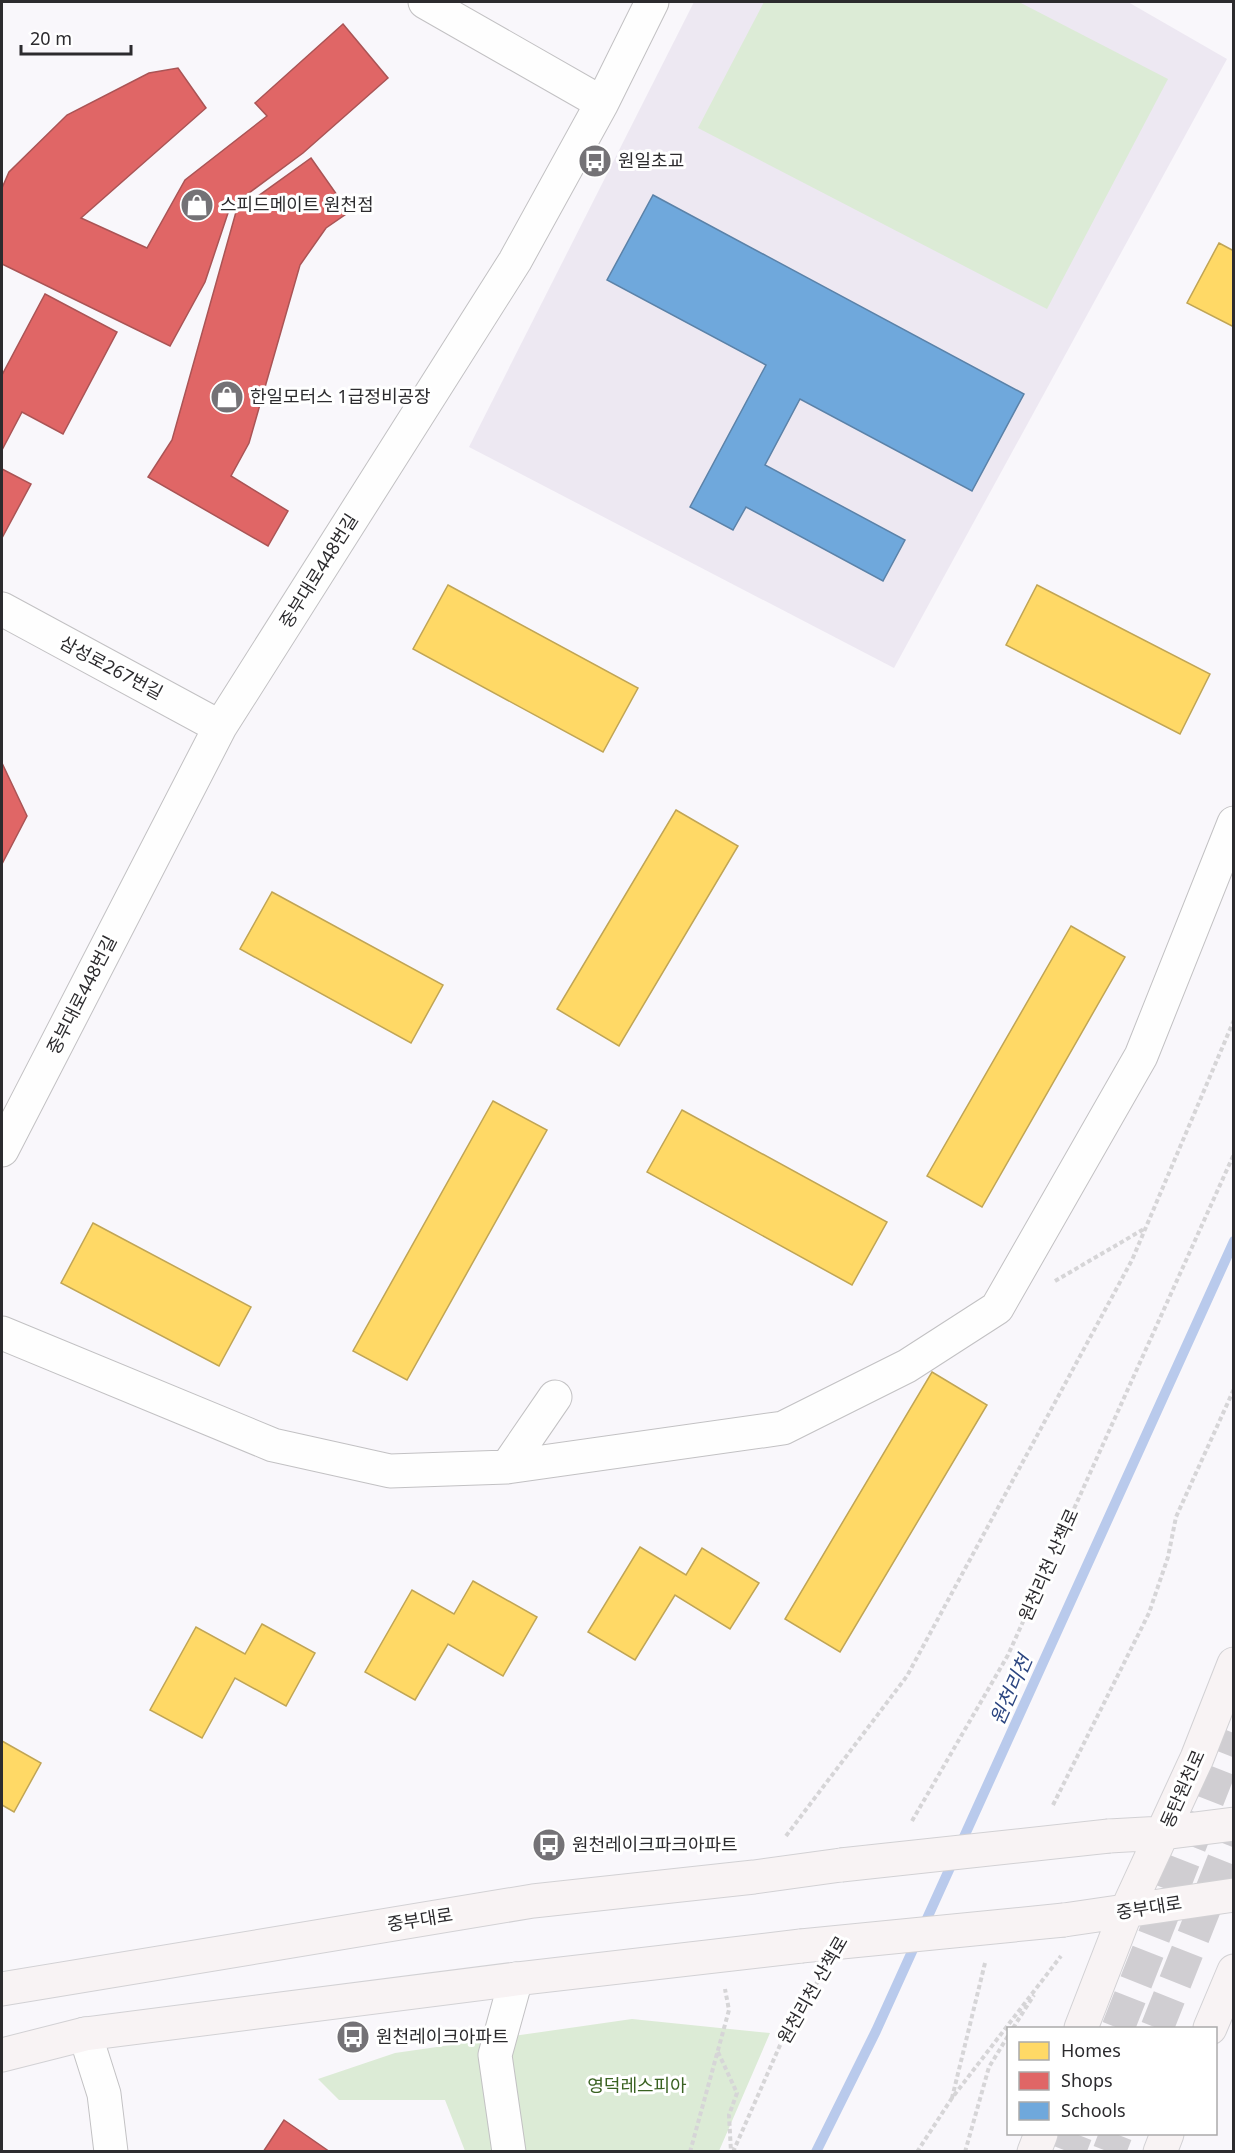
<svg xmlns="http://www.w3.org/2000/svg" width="1235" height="2153" viewBox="0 0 1235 2153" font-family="'Noto Sans','Noto Sans KR',sans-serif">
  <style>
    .built { fill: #ede8f2 }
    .green { fill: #dcebd6 }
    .homes { fill: #ffd966; stroke: #c0a555; stroke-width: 1.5 }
    .shops { fill: #e06666; stroke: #aa5455; stroke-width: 1.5 }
    .schools { fill: #6fa8dc; stroke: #5b82a8; stroke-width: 1.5 }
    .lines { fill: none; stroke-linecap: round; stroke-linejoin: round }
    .stream { stroke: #b9caec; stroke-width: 10 }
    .major-tunnel { stroke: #d0ced2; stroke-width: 33; stroke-dasharray: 33 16; stroke-linecap: butt }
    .minor-casing { stroke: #c2c1c3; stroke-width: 35 }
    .major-casing { stroke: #d2d1d4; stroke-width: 35 }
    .path { stroke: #d6d5d7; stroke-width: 4; stroke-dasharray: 4.5 3; stroke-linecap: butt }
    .minor { stroke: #fefefe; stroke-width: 33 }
    .major { stroke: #f8f3f4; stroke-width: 33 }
    .major-bridge-casing { stroke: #d2d1d4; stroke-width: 35; stroke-linecap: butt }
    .major-bridge { stroke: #f8f3f4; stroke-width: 33 }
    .labels { text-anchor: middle; stroke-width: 6; stroke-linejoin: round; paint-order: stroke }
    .poi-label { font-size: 18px; fill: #2c2b2e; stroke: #fff; text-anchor: start }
    .street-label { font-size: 18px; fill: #2c2b2e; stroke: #fff }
    .park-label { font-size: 18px; fill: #3a6222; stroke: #fff }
    .water-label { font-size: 20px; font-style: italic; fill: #2c4681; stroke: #fff }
  </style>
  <rect width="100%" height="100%" fill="#f9f7fb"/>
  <!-- built -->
  <path class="built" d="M694 2H1128L1227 59 894 668 469 447Z"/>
  <!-- green -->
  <path class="green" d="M764 2H1019L1168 79 1047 309 698 128Z
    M632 2019 770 2033 719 2151H465L445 2100H339L318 2079 395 2053Z"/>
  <!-- homes -->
  <path class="homes" d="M1219 243 1234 251V327L1187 303Z
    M448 585 638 688 603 752 413 649Z
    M1037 585 1210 674 1180 734 1006 645Z
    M676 810 738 846 619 1046 557 1009Z
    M272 892 443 985 411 1043 240 949Z
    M1071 926 1125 957 982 1207 927 1176Z
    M493 1101 547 1130 407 1380 353 1351Z
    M682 1110 887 1222 852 1285 647 1172Z
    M93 1223 251 1307 219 1366 61 1283Z
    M932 1372 987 1405 840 1652 785 1619Z
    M640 1547 686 1575 702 1548 759 1583 730 1629 675 1595 635 1660 588 1632Z
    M473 1581 537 1617 503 1676 448 1644 415 1700 365 1672 412 1590 454 1614Z
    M262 1624 315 1653 286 1706 235 1678 202 1738 150 1710 196 1627 245 1654Z
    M2 1741 41 1763 14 1812 2 1805Z"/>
  <!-- shops -->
  <path class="shops" d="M343 24 388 78 303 153 230 207 205 282 170 346 2 264V188L9 172 67 115 149 73 178 68 206 108 81 218 147 248 185 180 267 116 255 103Z
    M311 158 349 212 326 228 300 265 249 443 231 476 288 511 268 546 148 477 172 440 236 212Z
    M45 294 117 332 63 434 22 412 2 450V375Z
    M2 469 31 484 2 538Z
    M2 763 27 816 2 864Z
    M284 2120 330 2152H263Z"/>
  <!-- schools -->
  <path class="schools" d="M653 195 1024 394 972 491 800 399 765 465 905 540 883 581 746 507 733 530 690 507 766 365 607 280Z"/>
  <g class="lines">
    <!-- stream -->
    <path class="stream" d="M816 2152 876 2031 1234 1241"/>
    <!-- major-tunnel -->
    <path class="major-tunnel" d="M1118 2028 1234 1733
      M1157 2028 1234 1834
      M1069 2152 1076 2134
      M1109 2152 1116 2134"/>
    <!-- minor casing -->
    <g class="minor-casing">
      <path id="minor" d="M425 2 602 103
        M2 609 220 727
        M2 1150 220 727 515 261 602 103 652 2
        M2 1333 273 1445 390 1471 507 1467 555 1397
        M507 1467 783 1428 907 1366 997 1308 1141 1056 1234 823
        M85 2034 104 2094 111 2152
        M509 2152 495 2055 516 1979"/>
    </g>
    <!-- major casing -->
    <g class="major-casing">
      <path id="major" d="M1109 1836 1163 1833 1234 1824
        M1064 1920 1234 1895
        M2 1989 533 1901 754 1877 841 1865
        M1081 2028 1126 1912 1197 1758 1234 1664
        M1210 2028 1234 1971
        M2 2055 85 2034 516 1979 801 1946
        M1034 2152 1041 2134
        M1160 2152 1167 2134"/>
    </g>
    <!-- path -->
    <path class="path" d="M1055 1281 1144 1229
      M1053 1805 1149 1613 1168 1557 1176 1517 1234 1389
      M912 1821 1008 1655 1234 1154
      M786 1836 907 1676 1132 1260 1234 1020
      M985 1963 952 2098 1061 1956
      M1013 2028 1034 1995
      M718 2052 737 2093 729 2115 731 2152
      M690 2152 729 2010 725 1989
      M733 2152 781 2043 818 1981
      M917 2152 952 2098
      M965 2152 989 2067 1008 2036"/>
    <!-- minor -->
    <use href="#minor" class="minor"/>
    <!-- major -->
    <use href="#major" class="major"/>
    <!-- major-bridge casing -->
    <g class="major-bridge-casing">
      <path id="major-bridge" d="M841 1865 1109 1836
        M801 1946 1064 1920"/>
    </g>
    <!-- major-bridge -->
    <use href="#major-bridge" class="major-bridge"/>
  </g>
  <!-- icons -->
  <defs>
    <g id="bus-disc" transform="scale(1.725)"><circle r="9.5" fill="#747276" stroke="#fff"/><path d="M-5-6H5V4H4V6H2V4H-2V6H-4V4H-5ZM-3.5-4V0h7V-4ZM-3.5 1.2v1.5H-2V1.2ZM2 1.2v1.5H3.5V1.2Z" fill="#fff"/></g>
    <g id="shop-disc" transform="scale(1.725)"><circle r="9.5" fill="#747276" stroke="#fff"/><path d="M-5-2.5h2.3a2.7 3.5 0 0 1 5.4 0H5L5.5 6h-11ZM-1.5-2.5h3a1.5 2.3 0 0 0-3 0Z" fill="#fff"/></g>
  </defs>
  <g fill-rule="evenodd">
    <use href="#bus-disc" x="595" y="161"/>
    <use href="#shop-disc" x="197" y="205"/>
    <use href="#shop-disc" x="227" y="397"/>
    <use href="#bus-disc" x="549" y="1845"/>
    <use href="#bus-disc" x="353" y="2037"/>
  </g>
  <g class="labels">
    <!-- poi labels -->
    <g class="poi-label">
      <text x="618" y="167">원일초교</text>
      <text x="220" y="211">스피드메이트 원천점</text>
      <text x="250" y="403">한일모터스 1급정비공장</text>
      <text x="572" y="1851">원천레이크파크아파트</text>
      <text x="376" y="2043">원천레이크아파트</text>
    </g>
    <!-- street labels -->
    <g class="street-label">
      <text transform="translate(319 571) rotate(-58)" y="6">중부대로448번길</text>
      <text transform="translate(111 668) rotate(28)" y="6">삼성로267번길</text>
      <text transform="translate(82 995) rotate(-63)" y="6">중부대로448번길</text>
      <text transform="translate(1049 1565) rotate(-66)" y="6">원천리천 산책로</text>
      <text transform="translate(1183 1789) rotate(-66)" y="6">동탄원천로</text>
      <text transform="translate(1149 1908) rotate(-9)" y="6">중부대로</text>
      <text transform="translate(420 1920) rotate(-9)" y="6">중부대로</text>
      <text transform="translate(813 1990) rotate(-60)" y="6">원천리천 산책로</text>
    </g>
    <!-- park labels -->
    <g class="park-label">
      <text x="637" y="2092">영덕레스피아</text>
    </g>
    <!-- water labels -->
    <g class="water-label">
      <text transform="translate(1011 1690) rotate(-66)" y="7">원천리천</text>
    </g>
  </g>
  <!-- border -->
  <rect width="1235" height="2153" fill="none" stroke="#2c2b2e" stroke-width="6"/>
  <!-- legend -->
  <rect x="1007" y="2027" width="210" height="108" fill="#ffffff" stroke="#abaaab" stroke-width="1.5"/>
  <rect x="1019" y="2042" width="30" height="18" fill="#ffd966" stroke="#abaaab" stroke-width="1.5"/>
  <text x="1061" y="2057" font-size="18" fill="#2c2b2e">Homes</text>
  <rect x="1019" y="2072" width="30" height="18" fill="#e06666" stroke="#abaaab" stroke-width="1.5"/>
  <text x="1061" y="2087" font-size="18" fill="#2c2b2e">Shops</text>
  <rect x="1019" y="2102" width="30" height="18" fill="#6fa8dc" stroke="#abaaab" stroke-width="1.5"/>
  <text x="1061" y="2117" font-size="18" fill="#2c2b2e">Schools</text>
  <!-- scale -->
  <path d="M21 45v9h110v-9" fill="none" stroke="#2c2b2e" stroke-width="3"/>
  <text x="30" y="45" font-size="18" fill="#2c2b2e" stroke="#ffffff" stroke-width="4.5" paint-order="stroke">20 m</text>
</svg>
